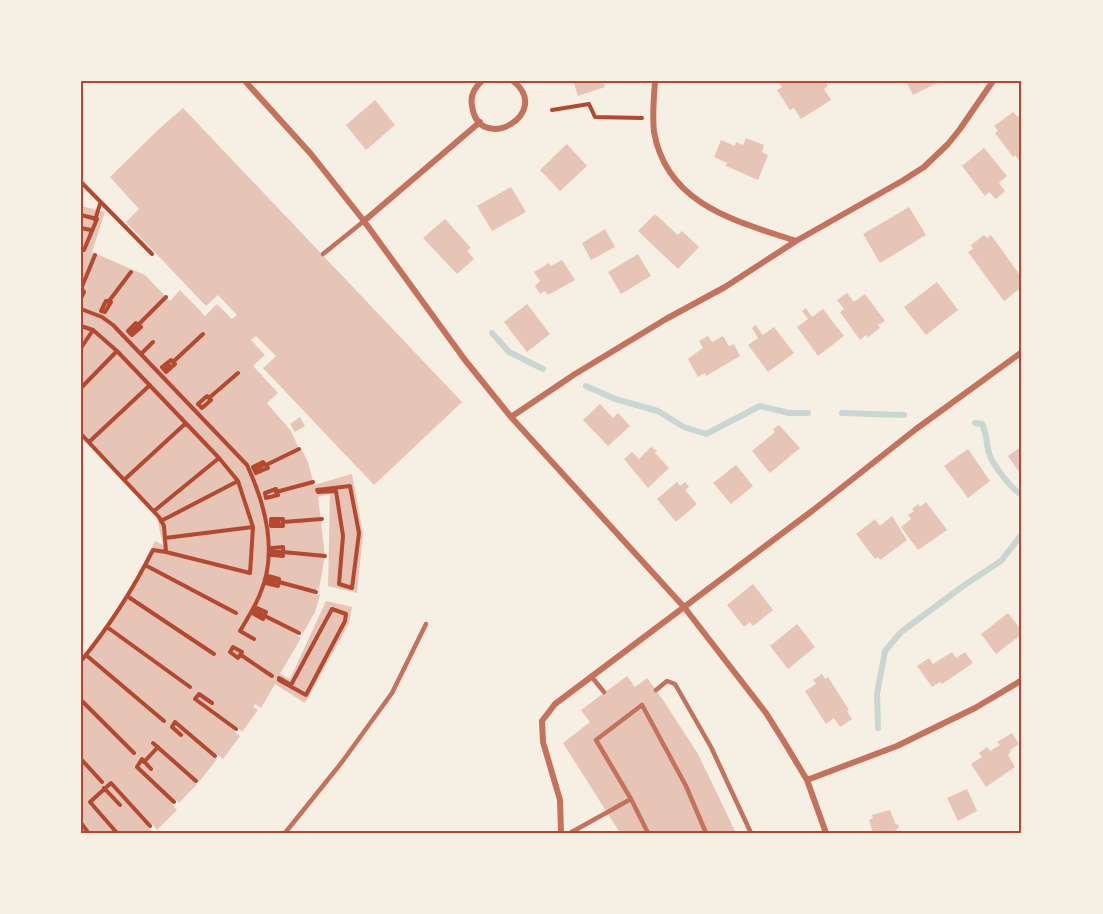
<svg xmlns="http://www.w3.org/2000/svg" width="1103" height="914" viewBox="0 0 1103 914" font-family="Commissioner,sans-serif">
  <style>
    .lines { fill: none; stroke-linecap: round; stroke-linejoin: round }
    .stream { stroke: #c9d6d2; stroke-width: 6 }
    .building { fill: #e6c5b7 }
    .path { stroke: #b5482f; stroke-width: 4 }
    .service { stroke: #c5725c; stroke-width: 4.5 }
    .minor { stroke: #c5725c; stroke-width: 6 }
    .neatline { fill: none; stroke: #b5482f; stroke-width: 2 }
  </style>
  <rect width="100%" height="100%" fill="#f6efe4"/>
  <g class="lines">
    <!-- stream -->
    <path class="stream" d="M492 333 509 352 543 369
      M586 386 615 399 658 411 684 427 706 434 760 406 789 413H808
      M842 413 904 415
      M975 423 982 424C987 433 986 443 989 453 992 464 1012 490 1022 495
      M878 728 877 694 885 651 901 632 966 584 1001 561 1022 534"/>
  </g>
  <!-- building -->
  <path class="building" d="M573 81H603L605 87 578 96Z
    M778 81H825L828 86 824 89 831 100 801 119 794 108 790 110 777 90 782 87Z
    M906 81H941L913 95Z
    M375 100 395 125 366 150 346 125Z
    M183 108 462 402 374 485 263 368 276 356 256 336 251 340 265 355 253 366 278 393 267 403 291 431 300 451 302 450 308 462 314 485 352 474 363 534 357 593 328 586 330 494 318 497 325 556 319 589 317 588 315 594 320 595 315 612 303 633 300 631 297 636 301 638 280 674 290 679 326 601 352 607 349 623 305 703 275 684 261 708 255 704 253 707 258 710 242 732 237 727 234 731 240 736 223 759 217 754 214 757 217 759 199 782 197 780 195 782 197 784 179 803 176 800 172 804 177 810 157 830 152 824 149 827 152 832 151 833H81V659L130 590 155 541 163 545 157 518 81 437V241L83 234 81 233V206L105 212 92 252 145 275 170 301 180 290 205 316 217 304 232 319 237 315 218 295 206 306 126 222 139 209 110 177 159 129Z
    M1013 112 1018 117 1021 115 1022 117V158L1019 160 1015 155 1013 157 995 133 998 131 994 126Z
    M746 138 764 145 762 152 768 155 758 180 726 166 727 163 714 157 721 140 735 146 736 142 743 145Z
    M567 144 587 166 560 191 540 170Z
    M984 148 1007 176 999 183 1005 191 996 199 989 192 985 196 962 166Z
    M511 187 526 212 492 231 477 206Z
    M909 207 926 235 880 263 863 234Z
    M655 214 678 235 682 231 699 247 678 269 638 231Z
    M445 219 471 248 467 251 474 259 457 274 423 238Z
    M605 229 615 247 591 260 582 243Z
    M984 235 987 238 991 235 1022 278V287L1004 301 968 252 973 249 971 245Z
    M638 254 651 276 621 294 608 272Z
    M562 260 575 280 548 295 545 291 540 294 535 286 540 281 534 272 549 263 551 266Z
    M937 282 958 310 926 335 904 307Z
    M847 293 854 302 865 294 885 321 878 325 880 328 868 337 866 335 860 340 840 312 844 309 837 300Z
    M527 304 550 334 527 352 504 322Z
    M806 308 812 317 823 309 844 336 818 356 797 327 808 319 802 311Z
    M756 325 763 335 774 327 794 353 768 372 748 345 758 338 752 328Z
    M708 336 712 342 723 336 729 346 734 344 740 356 706 376 705 373 698 377 688 359 703 348 699 341Z
    M600 404 613 418 618 413 630 426 608 446 583 420Z
    M300 417 305 426 295 432 290 424Z
    M779 425 800 448 770 473 752 451 775 432 773 429Z
    M1022 446V476L1008 456Z
    M651 447 657 451 655 453 669 468 648 488 624 459 632 452 639 459Z
    M968 449 990 481 968 498 944 466Z
    M736 465 753 486 731 504 713 483Z
    M677 482 680 486 685 482 689 487 685 490 697 504 676 522 657 499Z
    M926 502 947 530 918 550 901 527 911 519 908 515 914 511 912 509 918 504 920 507Z
    M892 516 907 540 880 560 878 557 875 559 856 534 875 519 880 526Z
    M753 584 773 610 753 626 750 622 744 627 727 605Z
    M1008 613 1022 631V634L996 654 981 634Z
    M797 624 815 647 788 669 770 646Z
    M952 652 956 658 965 652 973 663 942 684 940 682 932 687 917 666 929 658 933 664Z
    M822 674 825 679 828 677 849 710 847 711 852 719 840 727 834 718 826 724 805 691 816 684 813 680Z
    M627 676 635 687 647 678 663 700 698 754 736 833H620L563 743 590 722 581 710Z
    M1012 733 1019 744 1010 750 1011 752 1008 755 1015 767 986 787 971 764 982 757 979 753 987 747 990 751 1000 745 997 742Z
    M967 789 977 811 958 821 947 798Z
    M890 810 896 825 898 824 899 828 896 829 898 833H873L869 820 873 818 872 815Z"/>
  <g class="lines">
    <!-- path -->
    <path class="path" d="M552 110 589 104 595 117 642 118
      M81 182 152 254
      M81 215 97 219 84 250
      M95 220 100 204
      M81 228 91 230
      M81 289 95 255
      M81 298 84 292 82 289
      M106 301 111 302 105 312 101 311Z
      M109 301 131 272
      M81 309 102 317 113 325 247 465C265 504 278 553 260 594 255 607 247 619 240 631L254 639
      M136 323 141 327 132 335 128 331Z
      M138 325 166 297
      M81 326 93 330 117 351 219 458 238 481 253 527 250 573 166 552
      M130 333 136 327
      M81 348 93 330
      M141 354 153 342
      M171 360 175 364 166 372 162 367Z
      M173 362 203 334
      M164 369 169 365
      M81 388 117 351
      M207 396 211 400 202 408 198 404Z
      M209 398 238 373
      M81 434 159 517 164 526 166 552 153 550C133 589 109 627 81 661
      M89 442 150 385
      M263 462 268 468 256 473 253 467Z
      M266 465 299 449
      M255 470 262 466
      M124 480 186 423
      M276 489 278 495 266 498 265 493Z
      M317 490 350 486 359 533 352 588 339 584 343 536 336 491 318 492
      M276 492 313 482
      M154 511 219 458
      M271 519H283V526H271Z
      M161 521 238 481
      M283 522 322 519
      M272 523H279
      M165 538 253 527
      M283 547V556L272 555V548Z
      M272 552H280
      M283 552 325 556
      M145 565 236 613
      M268 576 279 579 278 586 266 583Z
      M267 579 275 581
      M279 582 316 592
      M127 596 214 654
      M257 608 266 612 263 619 254 614Z
      M255 611 261 614
      M265 616 299 633
      M107 627 190 687
      M233 647 242 652 238 658 230 652Z
      M86 655 164 721
      M241 655 272 676
      M279 678 291 685 332 609 346 614 345 621 306 695 279 680
      M81 700 134 753
      M212 703 199 694 195 699 236 729
      M175 722 215 756
      M175 722 172 727 181 735
      M153 743 196 781
      M81 759 102 782
      M144 762 158 747
      M151 769 142 759 137 767 174 802
      M104 788 120 805
      M81 823 87 831
      M117 833 90 802 111 783 150 826"/>
    <!-- service -->
    <path class="service" d="M323 254 364 221
      M591 676 604 692
      M656 690 667 681 675 684 711 747 751 833
      M285 833 342 762 392 693 426 624
      M570 833 631 799
      M648 833 631 799 596 740 642 705 686 786 706 833"/>
    <!-- minor -->
    <path class="minor" d="M245 81 311 154 364 221 465 360 511 417 684 607 766 713 783 740 807 780 826 833
      M482 81C475 87 470 96 472 106 479 156 554 113 513 81
      M655 81C654 97 652 116 654 132 667 205 736 221 796 241
      M364 221 480 122
      M511 417 575 374 666 319 725 287 796 241 902 181 924 167 948 144 960 129 993 81
      M807 780 897 746 975 708 1022 680
      M561 833 560 800 543 742 542 721 555 704 812 511 916 429 1022 352"/>
  </g>
  <!-- border -->
  <rect width="1103" height="914" fill="none" stroke="#f6efe4" stroke-width="165"/>
  <rect x="82" y="82" width="938" height="750" class="neatline"/>
</svg>
